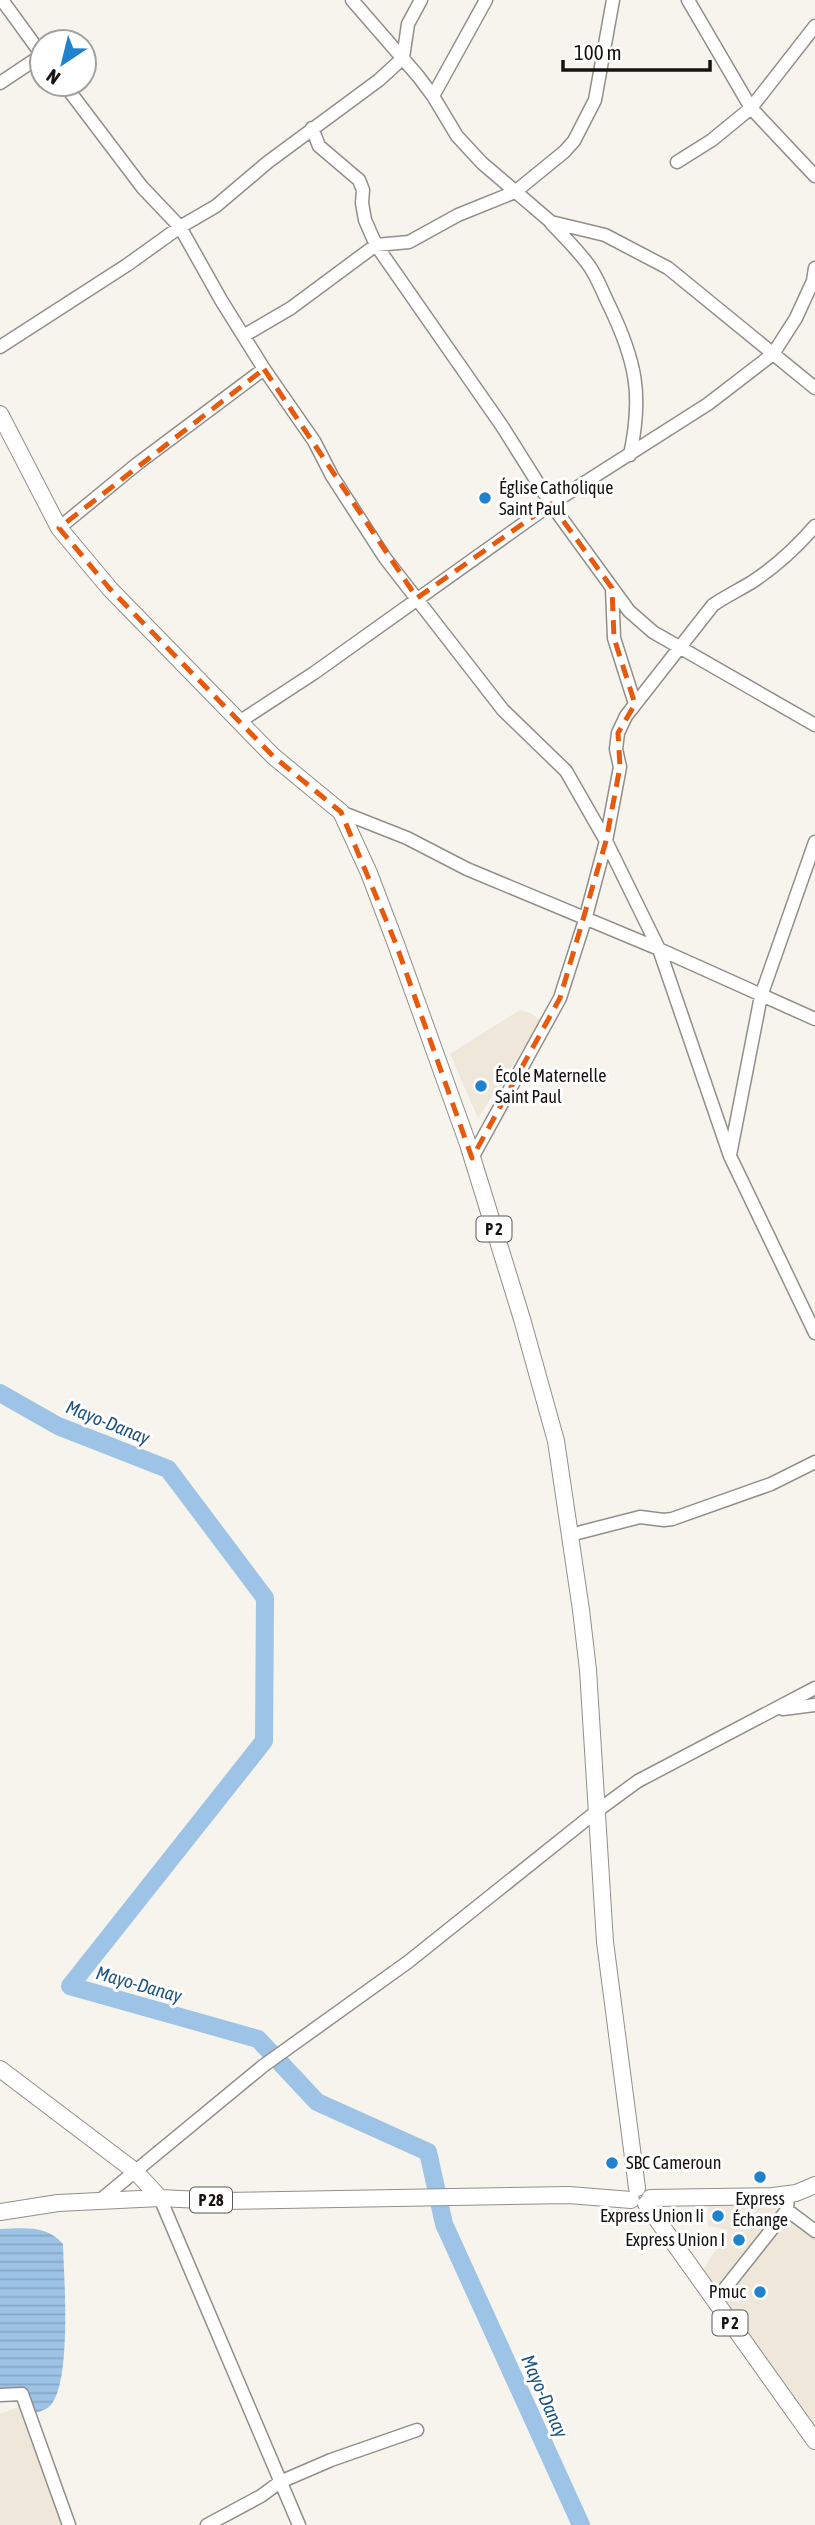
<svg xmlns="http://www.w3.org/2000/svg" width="815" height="2525" viewBox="0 0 815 2525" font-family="'Asap Condensed',sans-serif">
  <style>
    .built { fill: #eee7da }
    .water { fill: url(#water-rules) }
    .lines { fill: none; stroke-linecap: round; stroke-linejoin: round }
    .river { stroke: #9dc3e6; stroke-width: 18 }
    .minor-casing { stroke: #928f8a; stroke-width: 15 }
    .major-casing { stroke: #928f8a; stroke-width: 18 }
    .minor { stroke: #fff; stroke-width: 12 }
    .major { stroke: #fff; stroke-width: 16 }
    .marked { fill: none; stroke: #e8590c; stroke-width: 5; stroke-dasharray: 14 9; stroke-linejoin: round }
    .poi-dot { fill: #1e82cd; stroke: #fff; stroke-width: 2.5 }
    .labels { text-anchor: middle; stroke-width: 6; stroke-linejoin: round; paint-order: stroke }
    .shield { fill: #fff; stroke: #5c5a59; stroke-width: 2 }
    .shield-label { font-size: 16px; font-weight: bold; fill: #161412 }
    .poi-label { font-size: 18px; fill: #161412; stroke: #fff; text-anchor: start }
    .water-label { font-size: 19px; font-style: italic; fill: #1c5381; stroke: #fff }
  </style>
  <defs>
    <pattern id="water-rules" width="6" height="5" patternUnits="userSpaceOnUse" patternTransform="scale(1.75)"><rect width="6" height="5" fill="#9dc3e6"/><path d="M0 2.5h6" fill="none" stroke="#86a7c4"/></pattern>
  </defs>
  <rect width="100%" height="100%" fill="#f7f3ed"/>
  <!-- built -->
  <path class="built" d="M520 1010 532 1014 541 1021 478 1118 450 1054Z
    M709 2204 775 2207 815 2235V2431L703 2270 728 2230 708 2226Z
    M21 2406 64 2525H0V2414Z"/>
  <!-- water -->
  <path class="water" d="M0 2229C25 2228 47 2225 63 2244 64 2278 72 2383 50 2406 45 2411 37 2412 30 2414L23 2393 0 2394Z"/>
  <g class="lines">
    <!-- river -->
    <path class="river" d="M0 1393 58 1426 168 1469 265 1598 264 1741 70 1986 258 2039 317 2102 428 2152 444 2224 581 2525"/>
    <!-- minor casing -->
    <g class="minor-casing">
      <path id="minor" d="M2 0 42 55
        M352 0 418 76 433 96 457 136 482 163 551 222 605 235 668 268 815 388
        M688 0 751 108 815 176
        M0 83 42 55
        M64 84 142 187 180 227 221 300 264 369 314 441 332 476 385 558 503 710 566 771 606 841 659 949 730 1156 815 1333
        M433 96 486 0
        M312 128 319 146 359 180 363 190 362 203 365 220 376 245 502 426 551 504 629 611 653 632 815 725
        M677 162 712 140 751 108 815 26
        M551 223C564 237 579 251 590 267 598 279 603 293 609 305 636 361 643 395 630 455
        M245 335 291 308 376 245 409 242 458 215 515 192 564 152 574 141 595 100 613 0
        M0 347 127 265 180 227 216 206 268 162 379 80 403 58 408 24 421 0
        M59 528 137 464 264 369
        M612 588 614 638 635 704
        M239 722 314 673 551 504 708 404 773 354 796 318 813 281 815 268
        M341 812 407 838 467 869 659 949 815 1019
        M730 1155 761 996 815 842
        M472 1158 560 998 585 920 606 841 620 767 616 749 618 733 626 716 713 605C726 596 739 590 752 582 775 567 797 547 815 526
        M570 1535 640 1517 664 1520 672 1519 771 1484 815 1462
        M783 1709 815 1705
        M160 2198 299 2525
        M98 2202 263 2066 408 1962 597 1811 638 1781 815 1688
        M787 2210 815 2231
        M715 2301 787 2210 788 2194
        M0 2395 22 2394 69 2525
        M207 2525 261 2496 280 2482 331 2460 417 2430"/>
    </g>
    <!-- major casing -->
    <g class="major-casing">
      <path id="major" d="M0 414 59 528 110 589 273 756 341 812 369 873 396 944 468 1144 522 1319 556 1441 581 1610 588 1670 605 1942 637 2188
        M0 2069 136 2172 160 2198
        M650 2198 773 2196 796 2193 815 2185
        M646 2204 815 2441
        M0 2212 58 2203 160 2198 221 2201 569 2195 631 2200"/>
    </g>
    <!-- minor -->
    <use href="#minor" class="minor"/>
    <!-- major -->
    <use href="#major" class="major"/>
  </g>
  <!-- marked area -->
  <path class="marked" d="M264 369 417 598 551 504 612 588 614 638 635 704 618 733 620 767 606 841 560 998 472 1158 396 944 341 812 273 756 110 589 59 528Z"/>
  <!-- markers -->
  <g class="poi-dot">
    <circle cx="485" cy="498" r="7"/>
    <circle cx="481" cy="1086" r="7"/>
    <circle cx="612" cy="2163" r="7"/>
    <circle cx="760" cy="2177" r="7"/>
    <circle cx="718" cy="2216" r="7"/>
    <circle cx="739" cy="2240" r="7"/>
    <circle cx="760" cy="2292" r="7"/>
  </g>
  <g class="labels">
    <!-- shield labels -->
    <g class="shield">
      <rect x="476.5" y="1216.5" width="35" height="25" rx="5"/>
      <rect x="190" y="2187.5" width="42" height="25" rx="5"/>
      <rect x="712.5" y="2310.5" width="35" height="25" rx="5"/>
    </g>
    <g class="shield-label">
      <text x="494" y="1235">P 2</text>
      <text x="211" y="2206">P 28</text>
      <text x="730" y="2329">P 2</text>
    </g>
    <!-- poi labels -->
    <g class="poi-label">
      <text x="499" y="494">Église Catholique<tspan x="499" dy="21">Saint Paul</tspan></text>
      <text x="495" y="1082">École Maternelle<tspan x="495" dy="21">Saint Paul</tspan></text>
      <text x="626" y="2169">SBC Cameroun</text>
      <text x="760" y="2205" text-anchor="middle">Express<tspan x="760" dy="21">Échange</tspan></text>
      <text x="704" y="2222" text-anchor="end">Express Union Ii</text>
      <text x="725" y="2246" text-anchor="end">Express Union I</text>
      <text x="746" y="2298" text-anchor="end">Pmuc</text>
    </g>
    <!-- water labels -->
    <g class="water-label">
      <text transform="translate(108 1422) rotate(22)" y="7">Mayo-Danay</text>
      <text transform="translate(139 1984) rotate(16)" y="7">Mayo-Danay</text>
      <text transform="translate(545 2396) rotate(66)" y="7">Mayo-Danay</text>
    </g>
  </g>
  <!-- north arrow -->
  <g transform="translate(63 63) rotate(215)"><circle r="33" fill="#ffffff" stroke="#a2a1a0" stroke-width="2"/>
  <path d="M0-5L12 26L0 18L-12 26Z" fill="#1e82cd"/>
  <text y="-10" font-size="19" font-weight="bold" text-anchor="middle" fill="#161412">N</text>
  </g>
  <!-- scale -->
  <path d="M563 60v10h147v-10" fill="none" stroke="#161412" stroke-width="3.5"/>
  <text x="574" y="60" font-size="21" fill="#161412" stroke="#ffffff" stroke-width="5" paint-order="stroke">100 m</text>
</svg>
